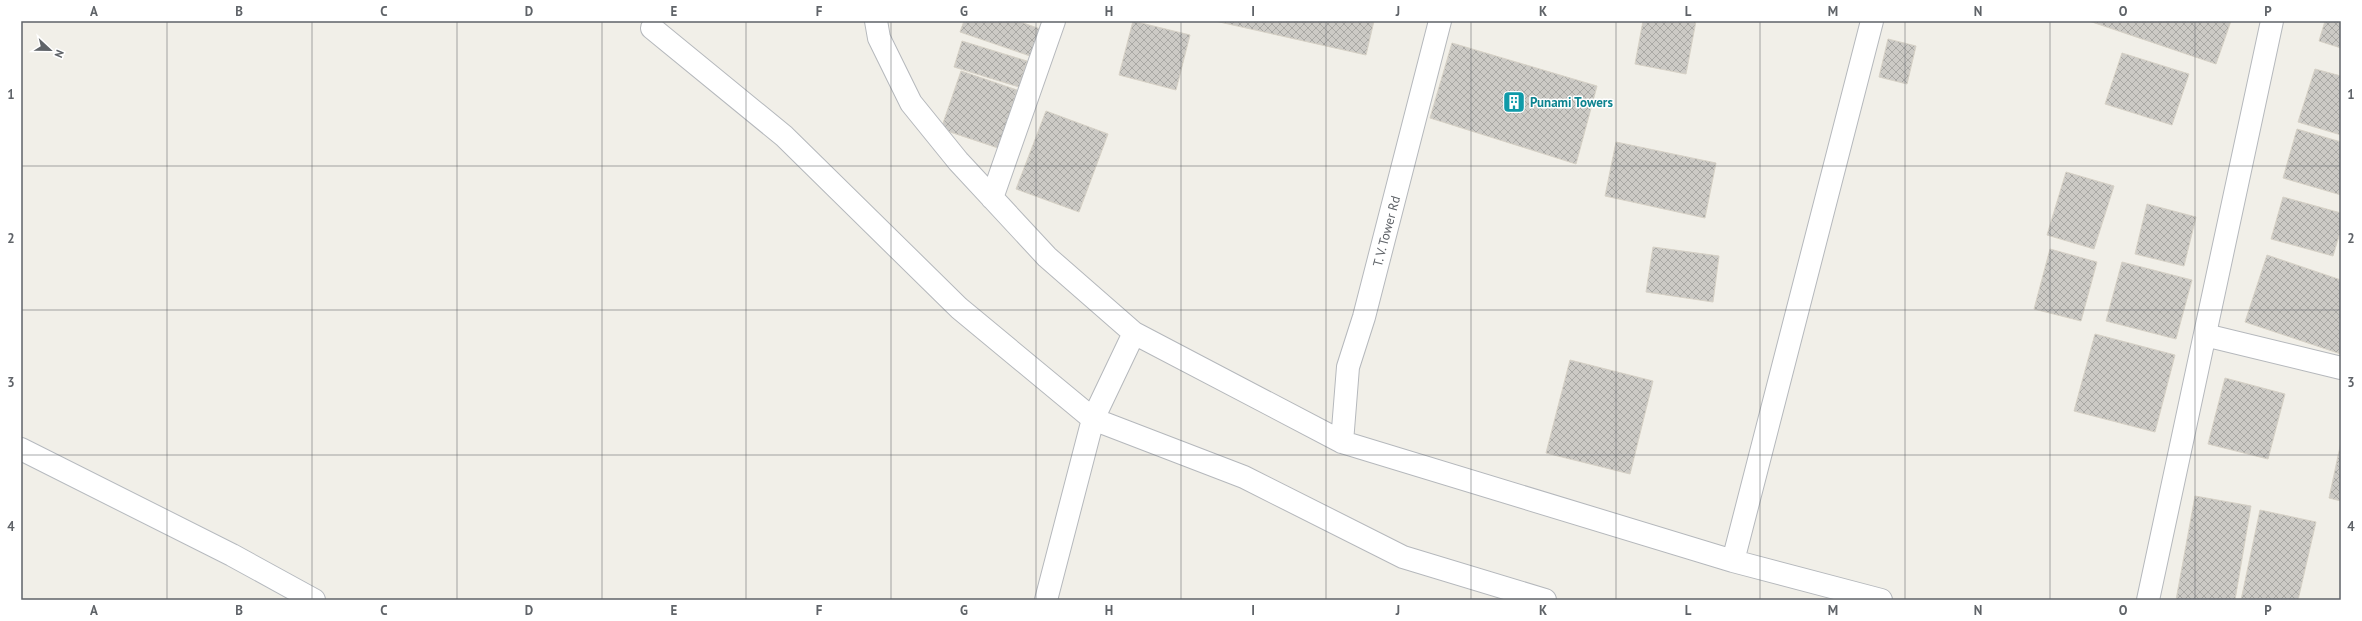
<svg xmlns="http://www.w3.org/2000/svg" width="2362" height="621" viewBox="0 0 2362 621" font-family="'PT Sans',sans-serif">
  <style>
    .building { fill: url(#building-cross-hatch); stroke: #d6d1c6 }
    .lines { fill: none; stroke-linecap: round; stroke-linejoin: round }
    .street-casing { stroke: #b5b8bc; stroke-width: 24 }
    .secondary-casing { stroke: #b6babf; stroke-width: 24 }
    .street { stroke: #fff; stroke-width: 22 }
    .secondary { stroke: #fff; stroke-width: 22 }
    .grid { fill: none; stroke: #5f6368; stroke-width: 1; stroke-opacity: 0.55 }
    .labels { text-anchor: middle; stroke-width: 3; stroke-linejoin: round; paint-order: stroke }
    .culture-label { font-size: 13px; font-weight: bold; fill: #0d838f; stroke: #fff; text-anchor: start }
    .street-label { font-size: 13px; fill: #5f6368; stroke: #fff }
    .neatline { fill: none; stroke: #5f6368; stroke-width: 1.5 }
    .grid-label { font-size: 13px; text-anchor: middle; font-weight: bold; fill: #5f6368 }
  </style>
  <defs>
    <pattern id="building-cross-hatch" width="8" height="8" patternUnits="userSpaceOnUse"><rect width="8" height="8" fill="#cccac5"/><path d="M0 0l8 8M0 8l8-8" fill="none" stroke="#a9a8a4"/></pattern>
  </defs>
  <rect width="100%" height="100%" fill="#f1efe8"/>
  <!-- building -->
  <path class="building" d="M964 21H1018L1043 30 1033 57 960 32Z
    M1133 21 1190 35 1176 90 1119 75Z
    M1215 21H1374L1366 55Z
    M1643 21H1696L1686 74 1635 64Z
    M2089 21H2231L2216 64Z
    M2325 21H2341V48L2319 41Z
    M1888 39 1916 46 1907 84 1879 77Z
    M962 41 1027 61 1019 87 954 67Z
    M1452 43 1597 86 1576 164 1430 118Z
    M2122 53 2189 74 2172 125 2105 104Z
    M2315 69 2341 76V135L2298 122Z
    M961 71 1017 90 998 148 941 129Z
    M1046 111 1108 134 1079 212 1016 189Z
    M2297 129 2341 142V195L2283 178Z
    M1616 142 1716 163 1705 218 1605 196Z
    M2066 172 2114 186 2094 249 2047 235Z
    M2283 197 2341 213V229L2333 256 2271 239Z
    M2147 204 2196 217 2184 266 2135 254Z
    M1653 247 1719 256 1713 302 1646 292Z
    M2050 249 2097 262 2081 321 2034 309Z
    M2267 255 2341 280V354L2245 322Z
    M2122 262 2192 280 2176 339 2106 321Z
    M2095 334 2175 355 2155 432 2074 411Z
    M1570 360 1653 381 1630 474 1546 453Z
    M2225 378 2285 394 2268 459 2208 444Z
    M2341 442V501L2329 498Z
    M2195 496 2251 506 2235 600H2176Z
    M2260 510 2316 522 2298 600H2241Z"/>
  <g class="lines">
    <!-- street casing -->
    <g class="street-casing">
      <path id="street" d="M876 21 879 38 911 103 958 161 1047 257 1134 333 1342 442 1733 561 1881 600
        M652 28 784 136 959 308 1093 419 1244 477 1403 557 1545 600
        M992 198 1054 21
        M2205 335 2341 368
        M1342 442 1348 367 1364 317 1440 21
        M1733 561 1872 21
        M1046 600 1093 419 1134 333
        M2148 600 2272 21"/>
    </g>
    <!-- secondary casing -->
    <g class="secondary-casing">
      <path id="secondary" d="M21 449 232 555 314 600"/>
    </g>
    <!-- street -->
    <use href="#street" class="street"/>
    <!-- secondary -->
    <use href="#secondary" class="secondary"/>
  </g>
  <!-- grid -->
  <path class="grid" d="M167 21V600M312 21V600M457 21V600M602 21V600M746 21V600M891 21V600M1036 21V600M1181 21V600M1326 21V600M1471 21V600M1616 21V600M1760 21V600M1905 21V600M2050 21V600M2195 21V600M21 166H2341M21 310H2341M21 455H2341"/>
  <!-- icons -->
  <defs>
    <g id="building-square" transform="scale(1.15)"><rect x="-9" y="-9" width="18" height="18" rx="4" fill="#0f9aa8" stroke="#fff"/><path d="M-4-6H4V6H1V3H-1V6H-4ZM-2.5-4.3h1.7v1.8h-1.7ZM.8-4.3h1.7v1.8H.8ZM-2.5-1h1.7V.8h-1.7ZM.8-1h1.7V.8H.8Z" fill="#fff"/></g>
  </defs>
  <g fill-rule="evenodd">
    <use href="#building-square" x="1514" y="102"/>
  </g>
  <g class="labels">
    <!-- culture labels -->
    <g class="culture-label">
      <text x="1530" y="107">Punami Towers</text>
    </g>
    <!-- street labels -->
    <g class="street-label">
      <text transform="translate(1386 231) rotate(-75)" y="5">T. V. Tower Rd</text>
    </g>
  </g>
  <!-- border -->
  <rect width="2362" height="621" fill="none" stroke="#ffffff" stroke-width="44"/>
  <!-- north arrow -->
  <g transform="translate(50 50) rotate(112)" stroke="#ffffff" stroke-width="3" paint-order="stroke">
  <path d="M0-3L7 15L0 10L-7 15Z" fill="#5f6368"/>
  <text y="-6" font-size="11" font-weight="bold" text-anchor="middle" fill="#5f6368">N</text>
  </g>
  <rect x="22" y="22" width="2318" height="577" class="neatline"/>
  <g class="grid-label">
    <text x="94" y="16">A</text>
    <text x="239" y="16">B</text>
    <text x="384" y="16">C</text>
    <text x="529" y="16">D</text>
    <text x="674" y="16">E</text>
    <text x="819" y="16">F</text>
    <text x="964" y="16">G</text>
    <text x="1109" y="16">H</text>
    <text x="1253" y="16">I</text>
    <text x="1398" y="16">J</text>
    <text x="1543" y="16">K</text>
    <text x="1688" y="16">L</text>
    <text x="1833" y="16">M</text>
    <text x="1978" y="16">N</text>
    <text x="2123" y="16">O</text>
    <text x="2268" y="16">P</text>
    <text x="11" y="99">1</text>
    <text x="2351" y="99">1</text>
    <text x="11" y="243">2</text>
    <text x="2351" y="243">2</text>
    <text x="11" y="387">3</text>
    <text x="2351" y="387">3</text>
    <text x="11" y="531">4</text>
    <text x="2351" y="531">4</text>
    <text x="94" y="615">A</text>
    <text x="239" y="615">B</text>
    <text x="384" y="615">C</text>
    <text x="529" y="615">D</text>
    <text x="674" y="615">E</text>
    <text x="819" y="615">F</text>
    <text x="964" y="615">G</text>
    <text x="1109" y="615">H</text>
    <text x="1253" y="615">I</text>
    <text x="1398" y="615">J</text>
    <text x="1543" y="615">K</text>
    <text x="1688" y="615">L</text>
    <text x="1833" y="615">M</text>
    <text x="1978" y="615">N</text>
    <text x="2123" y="615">O</text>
    <text x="2268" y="615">P</text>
  </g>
</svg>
